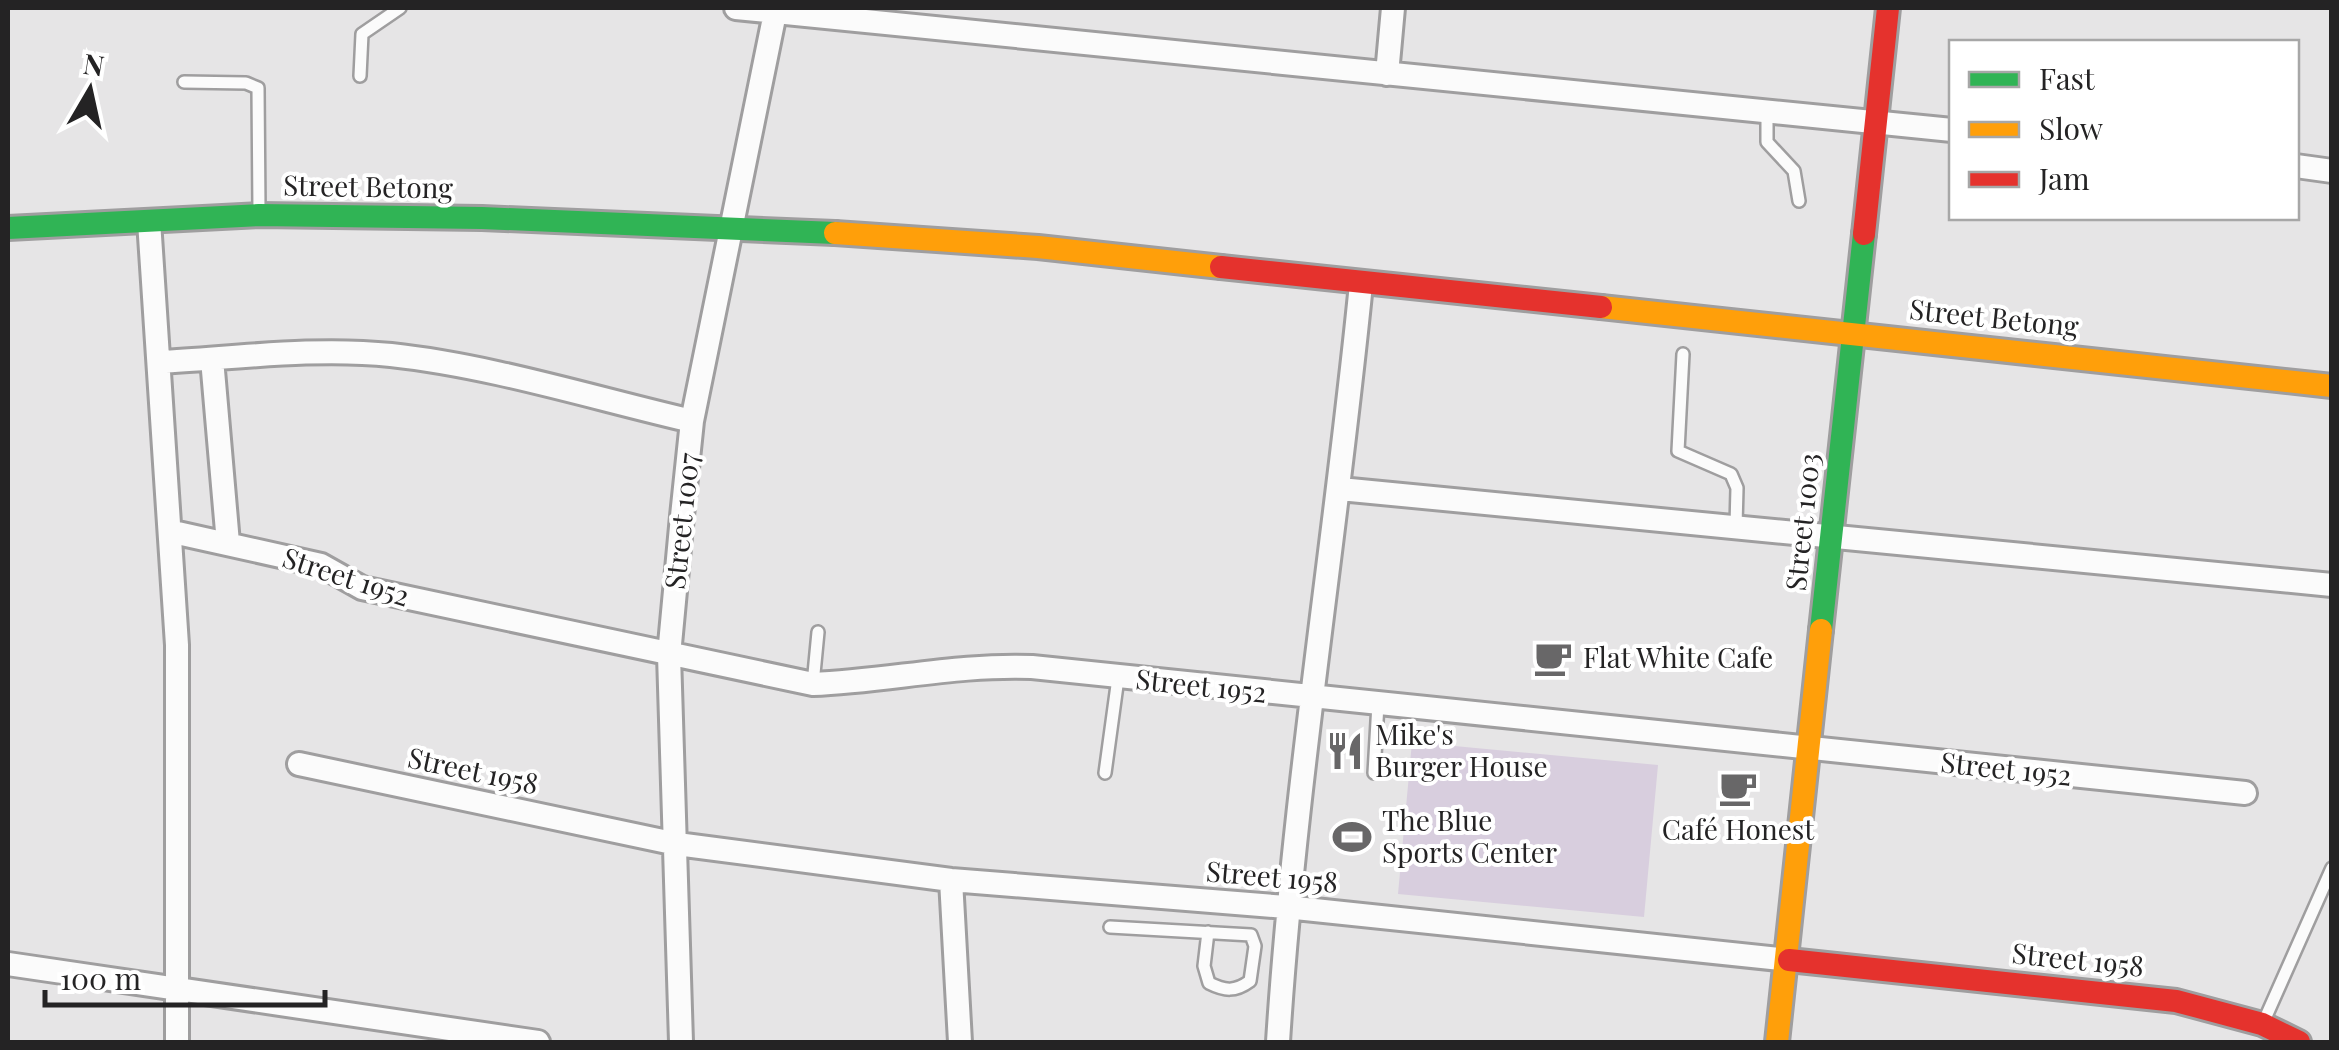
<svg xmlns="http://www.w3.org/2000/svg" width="2339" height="1050" viewBox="0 0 2339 1050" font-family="'Playfair Display',serif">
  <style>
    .green { fill: #d8cede }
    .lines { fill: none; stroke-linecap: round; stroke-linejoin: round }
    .lane-casing { stroke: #9f9e9f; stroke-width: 16 }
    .street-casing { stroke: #9f9e9f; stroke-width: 28 }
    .fast-casing { stroke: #9f9e9f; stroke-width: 28 }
    .slow-casing { stroke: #9f9e9f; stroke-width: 28 }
    .jam-casing { stroke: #9f9e9f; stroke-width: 28 }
    .lane { stroke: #fbfbfb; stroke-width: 11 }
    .street { stroke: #fbfbfb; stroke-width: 22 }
    .fast { stroke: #30b455; stroke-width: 22 }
    .slow { stroke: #ff9f0a; stroke-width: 22 }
    .jam { stroke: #e5322d; stroke-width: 22 }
    .labels { text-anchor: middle; stroke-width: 8; stroke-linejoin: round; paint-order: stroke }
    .street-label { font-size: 28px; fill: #242324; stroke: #fff }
    .poi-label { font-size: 28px; fill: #242324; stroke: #fff; text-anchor: start }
  </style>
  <rect width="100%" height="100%" fill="#e6e5e6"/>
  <!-- green -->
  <path class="green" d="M1412 742 1658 765 1644 917 1398 894Z"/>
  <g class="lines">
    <!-- lane casing -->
    <g class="lane-casing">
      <path id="lane" d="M360 76 362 34 400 8
        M184 82 246 83 258 88 259 211
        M1767 113V142L1794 171 1799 201
        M1683 354 1678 451 1731 474 1737 488 1736 526
        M813 684 818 632
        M1105 773 1118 678
        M1374 773 1378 704
        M1110 927 1251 935 1255 946 1250 981C1235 992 1225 991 1209 983L1204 966 1208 932
        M2264 1021 2332 868"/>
    </g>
    <!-- street casing -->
    <g class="street-casing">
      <path id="street" d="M736 8 1952 130
        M1387 74 1393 8
        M2296 166 2332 171
        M149 221 177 645V1042
        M212 359 228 543
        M160 362C235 358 315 347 391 355 492 366 593 398 692 421
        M1340 489 2332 585
        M173 532 321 565 362 588 813 684C887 681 958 664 1032 667L2245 793
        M299 764 677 844 951 880 1286 907 1789 960
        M951 880 960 1042
        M8 964 538 1042
        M681 1042 669 655 682 516 692 421 776 8
        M1278 1042C1294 789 1336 537 1361 284"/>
    </g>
    <!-- fast casing -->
    <g class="fast-casing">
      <path id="fast" d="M8 228 259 215 482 218 835 233
        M1821 630 1864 234"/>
    </g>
    <!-- slow casing -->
    <g class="slow-casing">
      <path id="slow" d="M835 233 1038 247 1221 267
        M1601 307 2332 386
        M1777 1042 1821 630"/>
    </g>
    <!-- jam casing -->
    <g class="jam-casing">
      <path id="jam" d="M1864 234 1888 8
        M1221 267 1601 307
        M1789 960 2176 1001 2262 1024 2299 1042"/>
    </g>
    <!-- lane -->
    <use href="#lane" class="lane"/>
    <!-- street -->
    <use href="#street" class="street"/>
    <!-- fast -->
    <use href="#fast" class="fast"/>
    <!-- slow -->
    <use href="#slow" class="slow"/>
    <!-- jam -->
    <use href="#jam" class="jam"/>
  </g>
  <!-- icons -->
  <defs>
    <g id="cafe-bare" transform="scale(3)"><path d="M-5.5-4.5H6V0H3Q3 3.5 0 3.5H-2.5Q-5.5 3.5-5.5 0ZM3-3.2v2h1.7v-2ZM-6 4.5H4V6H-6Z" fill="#686768" stroke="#fff" stroke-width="2.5" paint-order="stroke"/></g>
    <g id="restaurant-bare" transform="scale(3)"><path d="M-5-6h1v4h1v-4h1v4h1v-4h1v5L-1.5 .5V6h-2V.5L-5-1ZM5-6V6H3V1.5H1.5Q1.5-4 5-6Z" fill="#686768" stroke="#fff" stroke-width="2.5" paint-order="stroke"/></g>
    <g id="stadium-bare" transform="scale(3)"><path d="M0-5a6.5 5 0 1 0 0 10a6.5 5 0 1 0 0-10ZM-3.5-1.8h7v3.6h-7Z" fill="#686768" stroke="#fff" stroke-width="2.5" paint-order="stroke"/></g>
  </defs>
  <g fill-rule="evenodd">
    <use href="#cafe-bare" x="1553" y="658"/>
    <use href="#restaurant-bare" x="1345" y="751"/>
    <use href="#cafe-bare" x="1738" y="788"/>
    <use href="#stadium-bare" x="1352" y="837"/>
  </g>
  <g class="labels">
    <!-- street labels -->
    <g class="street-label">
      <text transform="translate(368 187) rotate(1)" y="10">Street Betong</text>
      <text transform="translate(1994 318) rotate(6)" y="10">Street Betong</text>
      <text transform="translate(682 521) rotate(-84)" y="10">Street 1007</text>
      <text transform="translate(1803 522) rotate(-84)" y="10">Street 1003</text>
      <text transform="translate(346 577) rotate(18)" y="10">Street 1952</text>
      <text transform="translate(1201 686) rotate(6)" y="10">Street 1952</text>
      <text transform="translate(2006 769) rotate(6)" y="10">Street 1952</text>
      <text transform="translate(473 771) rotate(12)" y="10">Street 1958</text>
      <text transform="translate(1272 877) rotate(5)" y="10">Street 1958</text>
      <text transform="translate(2078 960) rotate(6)" y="10">Street 1958</text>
    </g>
    <!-- poi labels -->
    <g class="poi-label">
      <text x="1583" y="668">Flat White Cafe</text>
      <text x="1375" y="745">Mike's<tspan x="1375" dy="32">Burger House</tspan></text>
      <text x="1382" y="831">The Blue<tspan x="1382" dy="32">Sports Center</tspan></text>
      <text x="1738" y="840" text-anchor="middle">Café Honest</text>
    </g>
  </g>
  <!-- border -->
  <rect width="2339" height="1050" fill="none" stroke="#242324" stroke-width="20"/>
  <!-- legend -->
  <rect x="1949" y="40" width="350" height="180" fill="#ffffff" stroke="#a7a7a7" stroke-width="2.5"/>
  <rect x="1969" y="72" width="50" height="15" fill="#30b455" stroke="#a7a7a7" stroke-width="2.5"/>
  <text x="2039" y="90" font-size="30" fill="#242324">Fast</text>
  <rect x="1969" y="122" width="50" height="15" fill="#ff9f0a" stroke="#a7a7a7" stroke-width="2.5"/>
  <text x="2039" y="140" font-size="30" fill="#242324">Slow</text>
  <rect x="1969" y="172" width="50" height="15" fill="#e5322d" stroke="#a7a7a7" stroke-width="2.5"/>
  <text x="2039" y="190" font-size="30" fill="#242324">Jam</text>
  <!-- north arrow -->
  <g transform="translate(90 90) rotate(9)" stroke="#ffffff" stroke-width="8" paint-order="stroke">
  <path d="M0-8L18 38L0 25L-18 38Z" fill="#242324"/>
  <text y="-15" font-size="28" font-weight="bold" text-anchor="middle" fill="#242324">N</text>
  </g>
  <!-- scale -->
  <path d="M45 990v15h280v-15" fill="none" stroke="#242324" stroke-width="5"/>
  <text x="60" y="990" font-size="30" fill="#242324" stroke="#ffffff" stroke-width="8" paint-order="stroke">100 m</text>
</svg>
